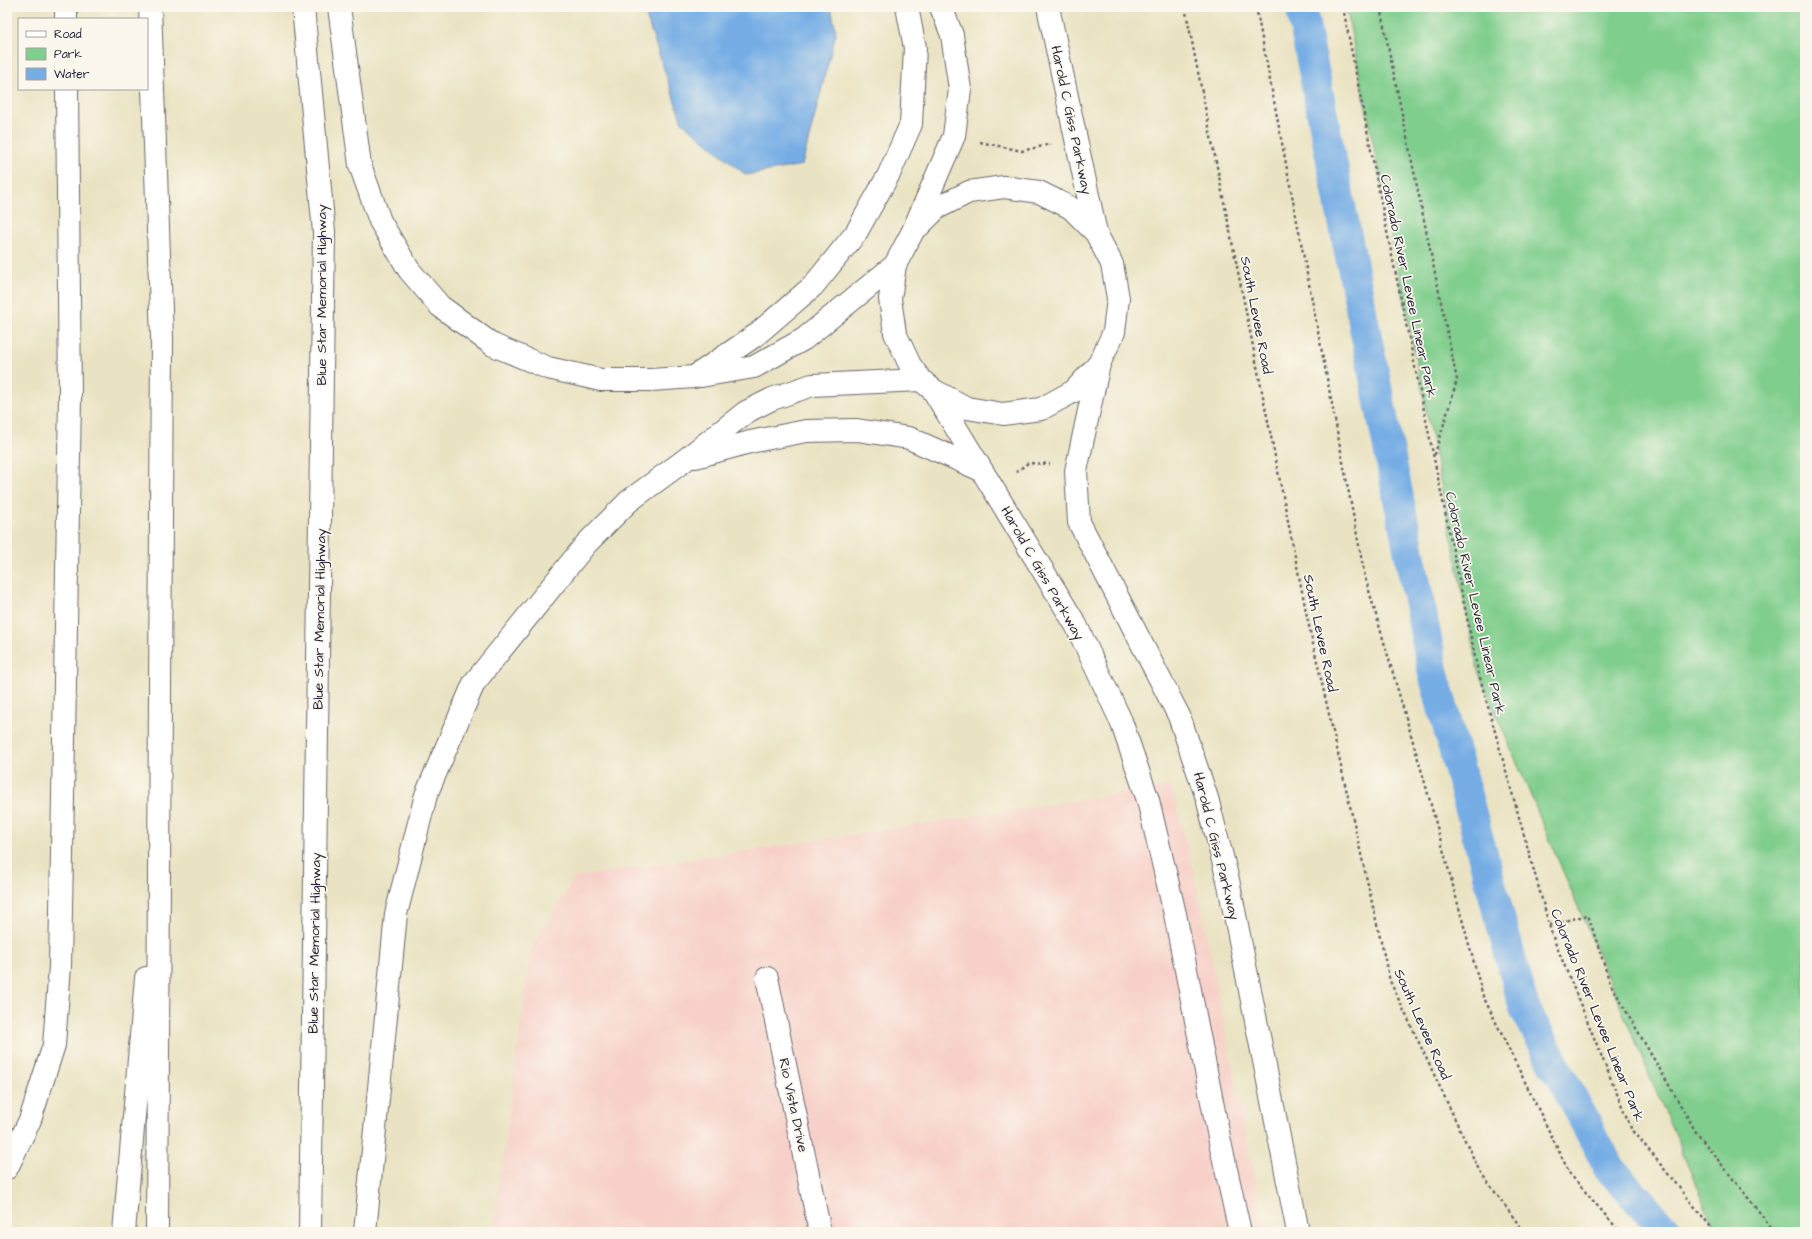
<svg xmlns="http://www.w3.org/2000/svg" width="1812" height="1239" viewBox="0 0 1812 1239" font-family="'Architects Daughter',sans-serif">
  <style>
    .built { fill: #f7d1c9 }
    .green { fill: #80ce8d; stroke: #517864 }
    .water { fill: #76ade5; stroke: #4c6890 }
    .lines { fill: none; stroke-linecap: round; stroke-linejoin: round }
    .canal { stroke: #76ade5; stroke-width: 31 }
    .minor-casing { stroke: #68666b; stroke-width: 24 }
    .major-casing { stroke: #68666b; stroke-width: 24 }
    .highway-casing { stroke: #68666b; stroke-width: 24 }
    .path { stroke: #68666b; stroke-width: 2.5; stroke-dasharray: 3 3; stroke-linecap: butt }
    .minor { stroke: #fff; stroke-width: 22 }
    .major { stroke: #fff; stroke-width: 22 }
    .highway { stroke: #fff; stroke-width: 22 }
    .labels { text-anchor: middle; stroke-width: 3.5; stroke-linejoin: round; paint-order: stroke }
    .street-label { font-size: 14px; fill: #22223b; stroke: #fbf7ec }
  </style>
  <rect width="100%" height="100%" fill="#fbf7ec"/>
  <filter id="ink" filterUnits="userSpaceOnUse"><feTurbulence type="fractalNoise" baseFrequency=".025" numOctaves="2"/><feDisplacementMap in="SourceGraphic" scale="8" xChannelSelector="R" yChannelSelector="G"/><feConvolveMatrix kernelMatrix="1 2 1 2 8 2 1 2 1" color-interpolation-filters="sRGB"/></filter>
  <filter id="wash" filterUnits="userSpaceOnUse"><feTurbulence type="fractalNoise" baseFrequency=".012" numOctaves="4" result="noise"/><feDisplacementMap in="SourceGraphic" scale="16" xChannelSelector="R" yChannelSelector="G"/><feGaussianBlur stdDeviation="0.9" result="paint"/><feColorMatrix in="noise" values="0 0 0 0 0 0 0 0 0 0 0 0 0 0 0 0 0 1.4 0 .05"/><feComposite in="paint" operator="in"/></filter>
  <g filter="url(#wash)">
    <rect width="100%" height="100%" fill="#eae3c3"/>
    <!-- built -->
    <path class="built" d="M1171 786 1195 877 1265 1232H493L531 949 575 877Z"/>
    <!-- green -->
    <path class="green" d="M1346 7H1805V1232H1716L1478 671Z"/>
    <!-- water -->
    <path class="water" d="M643 7H831L836 33 802 165 746 175 682 122Z"/>
    <g class="lines">
      <!-- canal -->
      <path class="canal" d="M1301 7 1433 672 1524 1007 1610 1169 1667 1232"/>
    </g>
  </g>
  <g filter="url(#ink)">
    <g class="lines">
      <!-- minor casing -->
      <g class="minor-casing">
        <path id="minor" d="M1099 364 1076 471 1079 522 1179 716 1207 798 1228 880 1298 1232
          M933 390 1076 625 1121 721 1148 800 1175 914 1220 1142 1240 1232
          M767 978 820 1232"/>
      </g>
      <!-- major casing -->
      <g class="major-casing">
        <path id="major" d="M941 7 952 35 960 89 954 136 912 233 895 265 890 299 895 333 910 365 921 380 933 390 967 408 1003 414 1041 409 1074 391 1099 364 1114 332 1118 298 1112 264 1096 233 1048 7
          M919 226 937 208 969 192 1004 187 1039 192 1071 208 1096 233"/>
      </g>
      <!-- highway casing -->
      <g class="highway-casing">
        <path id="highway" d="M66 7V19
          M150 7 162 338 157 1232
          M303 7 324 232 310 1232
          M339 7 360 165 380 221 409 270 440 306 493 345 548 368 601 380H651L694 377 756 335 813 286 856 233 889 174 911 124 915 48 907 7
          M701 376 754 367 804 339 895 265
          M696 457 750 442 806 431 857 430 909 438 981 470
          M7 1168 30 1120 54 1045 60 966 70 398 67 89
          M124 1232 146 978
          M365 1232 396 914 426 795 474 683 586 544 629 501 685 460 746 412 772 399 812 385 921 380"/>
      </g>
      <!-- path -->
      <path class="path" d="M1185 7 1310 631 1390 981 1479 1170 1524 1232
        M1256 7 1365 577 1425 783 1483 996 1570 1174 1620 1232
        M1343 7 1385 222 1478 671 1552 935 1631 1128 1715 1232
        M1380 7 1457 380 1434 457
        M980 142 1022 151 1051 144
        M1016 472 1028 463 1050 464
        M1549 925 1588 915 1610 983 1696 1132 1775 1232"/>
      <!-- minor -->
      <use href="#minor" class="minor"/>
      <!-- major -->
      <use href="#major" class="major"/>
      <!-- highway -->
      <use href="#highway" class="highway"/>
    </g>
  </g>
  <g class="labels">
    <!-- street labels -->
    <g class="street-label">
      <text transform="translate(1072 120) rotate(78)" y="5">Harold C Giss Parkway</text>
      <text transform="translate(1409 286) rotate(78)" y="5">Colorado River Levee Linear Park</text>
      <text transform="translate(321 295) rotate(-90)" y="5">Blue Star Memorial Highway</text>
      <text transform="translate(1257 315) rotate(79)" y="5">South Levee Road</text>
      <text transform="translate(1043 573) rotate(60)" y="5">Harold C Giss Parkway</text>
      <text transform="translate(1476 603) rotate(77)" y="5">Colorado River Levee Linear Park</text>
      <text transform="translate(319 619) rotate(-89)" y="5">Blue Star Memorial Highway</text>
      <text transform="translate(1321 633) rotate(78)" y="5">South Levee Road</text>
      <text transform="translate(1217 846) rotate(76)" y="5">Harold C Giss Parkway</text>
      <text transform="translate(314 943) rotate(-89)" y="5">Blue Star Memorial Highway</text>
      <text transform="translate(1598 1015) rotate(68)" y="5">Colorado River Levee Linear Park</text>
      <text transform="translate(1423 1024) rotate(66)" y="5">South Levee Road</text>
      <text transform="translate(794 1105) rotate(78)" y="5">Rio Vista Drive</text>
    </g>
  </g>
  <!-- margin -->
  <rect width="1812" height="1239" fill="none" stroke="#fbf7ec" stroke-width="24"/>
  <!-- legend -->
  <rect x="18" y="18" width="130" height="72" fill="#fbf7ec" stroke="#a4a2a5"/>
  <rect x="26" y="31" width="20" height="6" fill="#ffffff" stroke="#a4a2a5"/>
  <text x="54" y="38" font-size="12" fill="#22223b">Road</text>
  <rect x="26" y="48" width="20" height="12" fill="#80ce8d" stroke="#a4a2a5"/>
  <text x="54" y="58" font-size="12" fill="#22223b">Park</text>
  <rect x="26" y="68" width="20" height="12" fill="#76ade5" stroke="#a4a2a5"/>
  <text x="54" y="78" font-size="12" fill="#22223b">Water</text>
</svg>
